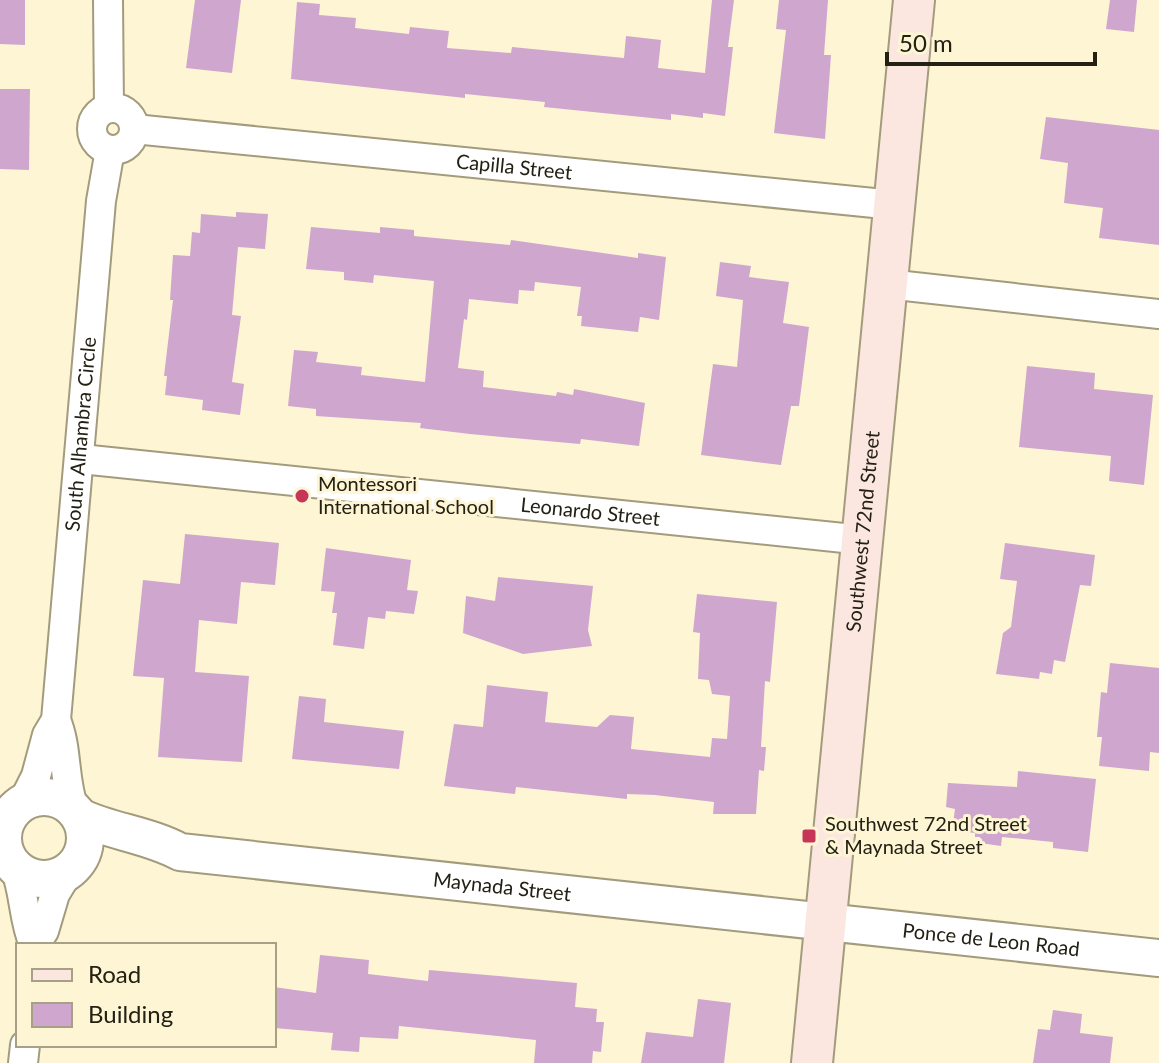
<svg xmlns="http://www.w3.org/2000/svg" width="1159" height="1063" viewBox="0 0 1159 1063" font-family="Lato,sans-serif">
  <style>
    .building { fill: #cfa6ce }
    .lines { fill: none; stroke-linecap: round; stroke-linejoin: round }
    .minor-casing { stroke: #a39b7d; stroke-width: 32 }
    .tertiary-casing { stroke: #a39b7d; stroke-width: 40 }
    .secondary-casing { stroke: #a39b7d; stroke-width: 44 }
    .minor { stroke: #fff; stroke-width: 28 }
    .tertiary { stroke: #fff; stroke-width: 36 }
    .secondary { stroke: #fbe7df; stroke-width: 40 }
    .poi-dot { fill: #c53657; stroke: #fdf5d4; stroke-width: 3 }
    .labels { text-anchor: middle; stroke-width: 6; stroke-linejoin: round; paint-order: stroke }
    .street-label { font-size: 20px; fill: #232014; stroke: #fdf5d4 }
    .poi-label { font-size: 20px; fill: #232014; stroke: #fdf5d4; text-anchor: start }
  </style>
  <rect width="100%" height="100%" fill="#fdf5d4"/>
  <!-- building -->
  <path class="building" d="M0 0H25V45L0 44Z
    M195 0H241L232 73 186 68Z
    M712 0H734L728 47H733L725 116 703 113V118L671 114V120L544 107 545 102 465 94V98L291 79 297 2 320 4 319 15 356 18 355 28 409 34 410 27 449 31 447 48 511 53 512 47 624 58 626 36 661 40 658 68 705 73Z
    M779 0H828L824 55H831L825 139 774 133 786 30 776 29Z
    M1110 0H1137L1134 32 1106 29Z
    M0 89H30L29 170 0 169Z
    M1046 117 1159 130V245L1099 238 1103 208 1064 203 1068 163 1040 159Z
    M236 212 268 214 265 249 238 247 232 315 241 316 232 382 244 384 240 415 202 410 203 400 165 395 167 376H164L173 300H170L173 255 190 256 192 232 200 233 201 214 236 217Z
    M311 227 380 233V227L414 230V236L510 245 511 240 638 258V253L666 257 659 320 640 317 638 332 581 326 582 316H577L581 287 535 282 534 291 519 290 518 304 469 299 467 320 464 319 458 368 484 371 483 387 556 396 557 392 573 395 574 389 645 403 639 446 581 439 580 444 470 434 420 428 421 423 316 416V409L288 406 294 350 318 352 316 362 362 367 361 375 425 382 434 281 374 275 373 283 344 280V272L306 269Z
    M720 262 751 266 749 277 789 282 783 323 809 327 799 406H791L781 465 701 455 713 364 737 367 743 300 716 296Z
    M1027 366 1095 373 1094 389 1153 395 1144 485 1109 481 1111 456 1019 447Z
    M185 534 279 543 275 585 241 582 237 624 199 620 195 672 249 676 242 762 158 757 164 678 133 676 143 580 180 584Z
    M1005 543 1095 555 1091 586 1080 585 1065 662 1054 660 1052 674 1040 672 1039 679 996 674 1003 633 1011 627 1017 581 1000 579Z
    M326 548 411 560 407 590 418 591 414 614 386 611 385 619 368 617 364 649 333 645 337 613H332L335 592 321 591Z
    M498 577 593 586 588 630 592 646 523 654 463 633 466 596 495 601Z
    M697 594 777 602 770 682 765 681 761 747H766L764 771 759 770 756 814H713L714 802 655 795 627 794V799L516 787 515 794 444 786 454 724 483 727 487 685 548 692 545 722 597 727 610 715 634 717 631 749 710 757 712 738 727 739 730 696 712 694 709 680 698 679 700 633 693 632Z
    M1110 663 1159 668V753L1150 752 1149 771 1099 766 1102 737H1097L1101 692 1107 693Z
    M299 696 326 699 324 722 404 731 399 769 292 759Z
    M1018 771 1096 779 1088 852 1053 848V842L1002 837 1001 846 980 843V837H975V833L952 831 955 809 946 807 948 783 1017 787Z
    M320 955 369 960 368 974 428 981 429 970 577 983 575 1007 597 1009 596 1022H604L601 1052 593 1051 592 1063H534L536 1040 399 1026 398 1039 360 1037 359 1052 331 1050 333 1033 274 1028V987L316 993Z
    M698 999 731 1003 724 1063H641L646 1032 693 1037Z
    M1053 1010 1082 1014 1080 1033 1113 1037 1110 1063H1033L1038 1029 1050 1030Z"/>
  <g class="lines">
    <!-- minor casing -->
    <g class="minor-casing">
      <g id="minor">
        <path d="M108 0 109 108"/>
        <circle cx="113" cy="129" r="21"/>
        <path id="s1" d="M134 129 894 205"/>
        <path d="M887 284 1159 314"/>
        <path id="s2" d="M81 459 863 540"/>
        <path d="M56 720C68 749 63 779 74 809"/>
        <path id="s3" d="M23 802 36 776 47 735 56 720 101 201 110 150"/>
        <path d="M15 868C25 893 23 920 34 945"/>
        <path d="M35 945 44 931 55 894 69 871"/>
        <path d="M23 1063 25 1045"/>
      </g>
    </g>
    <!-- tertiary casing -->
    <g class="tertiary-casing">
      <g id="tertiary">
        <circle cx="44" cy="838" r="41"/>
        <path id="s4" d="M80 817C112 832 149 835 180 852L1159 958"/>
      </g>
    </g>
    <!-- secondary casing -->
    <g class="secondary-casing">
      <g id="secondary">
        <path id="s5" d="M812 1063 914 0"/>
      </g>
    </g>
    <!-- minor -->
    <use href="#minor" class="minor"/>
    <!-- tertiary -->
    <use href="#tertiary" class="tertiary"/>
    <!-- secondary -->
    <use href="#secondary" class="secondary"/>
  </g>
  <!-- markers -->
  <g class="poi-dot">
    <circle cx="302" cy="496" r="8"/>
    <rect x="801" y="828" width="16" height="16" rx="4"/>
  </g>
  <g class="labels">
    <!-- street labels -->
    <g class="street-label">
      <text dy="7" stroke="none"><textPath href="#s1" startOffset="382">Capilla Street</textPath></text>
      <text dy="7" stroke="none"><textPath href="#s3" startOffset="376">South Alhambra Circle</textPath></text>
      <text dy="7" stroke="none"><textPath href="#s2" startOffset="512">Leonardo Street</textPath></text>
      <text dy="7" stroke="none"><textPath href="#s5" startOffset="534">Southwest 72nd Street</textPath></text>
      <text dy="7" stroke="none"><textPath href="#s4" startOffset="430">Maynada Street</textPath></text>
      <text dy="7" stroke="none"><textPath href="#s4" startOffset="922">Ponce de Leon Road</textPath></text>
    </g>
    <!-- poi labels -->
    <g class="poi-label">
      <text x="318" y="491">Montessori<tspan x="318" dy="23">International School</tspan></text>
      <text x="825" y="831">Southwest 72nd Street<tspan x="825" dy="23">&amp; Maynada Street</tspan></text>
    </g>
  </g>
  <!-- legend -->
  <rect x="16" y="943" width="260" height="104" fill="#fdf5d4" stroke="#a6a087" stroke-width="2"/>
  <rect x="32" y="969" width="40" height="12" fill="#fbe7df" stroke="#a6a087" stroke-width="2"/>
  <text x="88" y="983" font-size="24" fill="#232014">Road</text>
  <rect x="32" y="1003" width="40" height="24" fill="#cfa6ce" stroke="#a6a087" stroke-width="2"/>
  <text x="88" y="1023" font-size="24" fill="#232014">Building</text>
  <!-- scale -->
  <path d="M887 52v12h208v-12" fill="none" stroke="#232014" stroke-width="4"/>
  <text x="899" y="52" font-size="24" fill="#232014" stroke="#fdf5d4" stroke-width="6" paint-order="stroke">50 m</text>
</svg>
